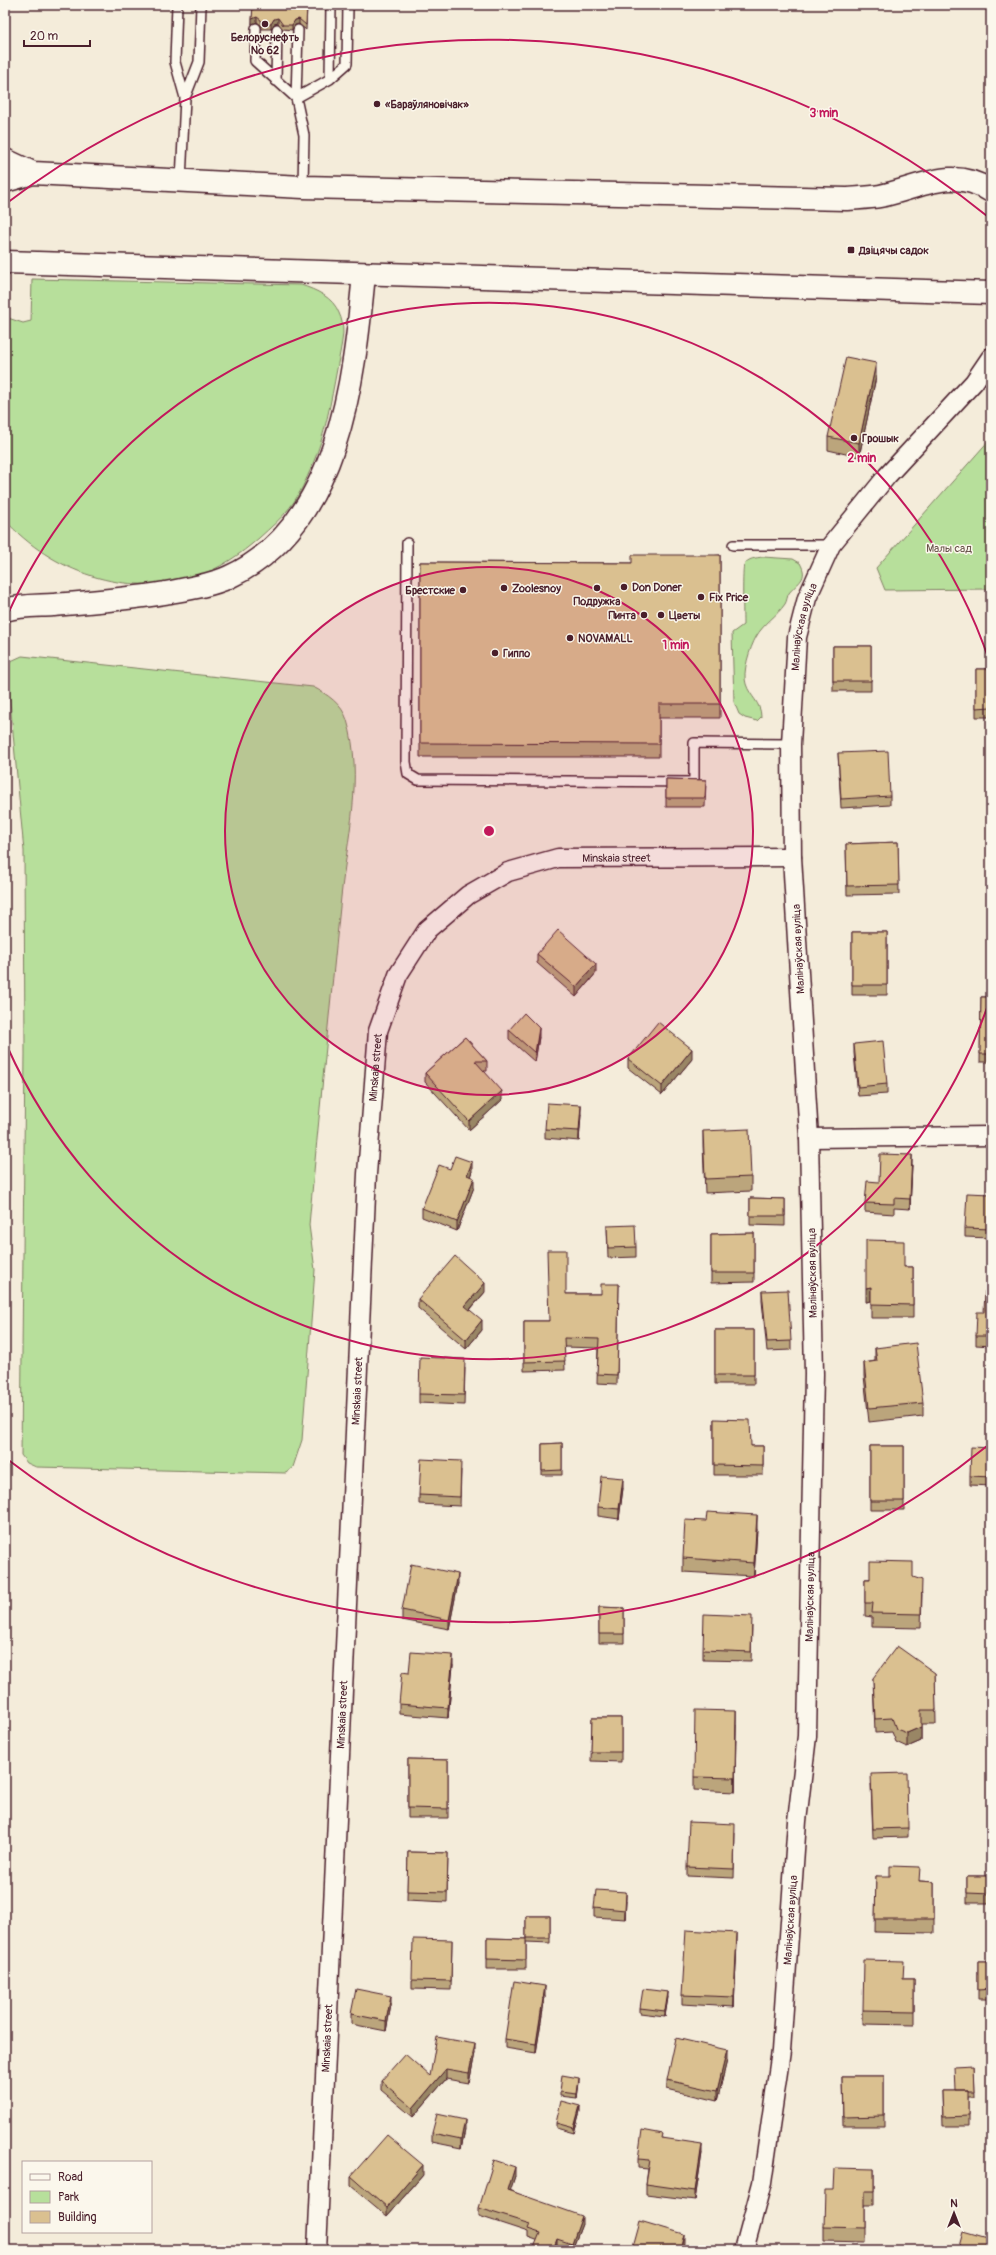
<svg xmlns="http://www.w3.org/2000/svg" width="996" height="2255" viewBox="0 0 996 2255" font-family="Pangolin,sans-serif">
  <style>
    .green { fill: #b7df9b; stroke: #807f63 }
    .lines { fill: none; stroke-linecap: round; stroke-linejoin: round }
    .service-casing { stroke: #4a1f2b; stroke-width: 12 }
    .minor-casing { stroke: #4a1f2b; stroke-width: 21 }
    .secondary-casing { stroke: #4a1f2b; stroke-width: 25 }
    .trunk-casing { stroke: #4a1f2b; stroke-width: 25 }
    .service { stroke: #fbf7ec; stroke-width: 9 }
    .minor { stroke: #fbf7ec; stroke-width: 18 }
    .secondary { stroke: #fbf7ec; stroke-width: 22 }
    .trunk { stroke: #fbf7ec; stroke-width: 22 }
    .wall { fill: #bba57c; stroke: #4a1f2b }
    .shaded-wall { fill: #998665; stroke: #4a1f2b }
    .building { fill: #dac090; stroke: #4a1f2b }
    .ring { fill: none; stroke: #c2185b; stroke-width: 2 }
    .poi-dot { fill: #4a1f2b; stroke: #fbf7ec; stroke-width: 1.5 }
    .labels { text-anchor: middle; stroke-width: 3; stroke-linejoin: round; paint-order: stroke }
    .poi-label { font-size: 11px; font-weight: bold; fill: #4a1f2b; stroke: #fbf7ec; text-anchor: start }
    .park-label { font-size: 11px; fill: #654f47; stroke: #fbf7ec }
    .street-label { font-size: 11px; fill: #4a1f2b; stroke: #fbf7ec }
    .centre { fill: #c2185b; stroke: #fbf7ec; stroke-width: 2 }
    .ring-label { font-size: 12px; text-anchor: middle; font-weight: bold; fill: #c2185b; stroke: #fbf7ec; stroke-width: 3; stroke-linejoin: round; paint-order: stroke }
  </style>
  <rect width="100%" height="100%" fill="#f4ecda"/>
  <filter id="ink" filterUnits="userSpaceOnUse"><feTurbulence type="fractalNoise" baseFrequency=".025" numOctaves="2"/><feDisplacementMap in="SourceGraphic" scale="8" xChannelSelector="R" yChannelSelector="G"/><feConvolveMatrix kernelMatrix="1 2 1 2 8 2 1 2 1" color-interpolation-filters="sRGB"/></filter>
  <g filter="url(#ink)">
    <!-- green -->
    <path class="green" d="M32 279 301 285C316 290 333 297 339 313 342 319 343 326 343 333 342 345 339 357 337 369 331 401 325 436 312 466 306 480 300 494 291 506 282 518 270 528 259 538 241 554 218 570 195 577 126 598 52 572 5 520V317L23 323 31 321Z
      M991 438V589L885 590 876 568Z
      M763 557 793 559 800 563C809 579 798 582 789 593 787 596 787 601 785 604 777 616 763 624 756 637 750 648 742 672 746 684 750 697 761 702 761 717L757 721 745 718 739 714 734 702 732 633 743 625C743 617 742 568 744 565 748 558 756 558 763 557Z
      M22 656 313 687C327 694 342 704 347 720 364 777 347 839 341 897 330 1006 319 1115 309 1225L315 1270 302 1440 293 1467 286 1473 36 1467 27 1463 21 1455 25 1053 24 851 7 669 11 661Z"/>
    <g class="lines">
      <!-- service casing -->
      <g class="service-casing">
        <path id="service" d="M177 5 175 62 185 98 181 180
          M256 28 255 61 296 98 330 79 347 64 348 5
          M298 30 296 98 304 135 303 187
          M330 79 331 5
          M276 81 277 29
          M185 98 199 62 201 5
          M407 543 406 762 408 774 418 780 694 782V743L791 744
          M733 545H831"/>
      </g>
      <!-- minor casing -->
      <g class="minor-casing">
        <g id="minor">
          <path d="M809 1138 991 1136"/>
          <path id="s1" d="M317 2250 367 1174 378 1031 398 975 427 930 468 895 508 872 558 858 792 857"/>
          <path id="s2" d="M744 2250 762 2183 781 2051 797 1821 807 1736 814 1374 809 1138 792 857 791 744 797 637 807 598 831 545 887 476 974 382 991 357"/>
        </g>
      </g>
      <!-- secondary casing -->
      <g class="secondary-casing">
        <path id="secondary" d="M5 262 991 293"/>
      </g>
      <!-- trunk casing -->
      <g class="trunk-casing">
        <path id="trunk" d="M5 160 33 173
          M5 181 33 173 303 187 846 199C857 198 869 198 880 196 921 188 951 165 991 191
          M5 610C20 605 38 606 53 605 90 602 128 599 165 593 186 589 209 586 229 577 339 526 354 380 364 274"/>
      </g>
      <!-- service -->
      <use href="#service" class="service"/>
      <!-- minor -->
      <use href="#minor" class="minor"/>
      <!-- secondary -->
      <use href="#secondary" class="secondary"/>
      <!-- trunk -->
      <use href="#trunk" class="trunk"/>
    </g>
    <!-- wall -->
    <path class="wall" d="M253 5H307L306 30 299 24 295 25 292 30 283 29 278 23 274 24 271 29H262L261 25 257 22 252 24Z
      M876 377 859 457 828 450V437Z
      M720 555V718H659V757H420V562L632 563Z
      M833 646H871V691H833Z
      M976 669H991V717H976Z
      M838 753 890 796V805L841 808Z
      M666 779 706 780 705 807H666Z
      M898 842 899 894 847 895 846 844Z
      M852 932H887V995H852Z
      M537 954 596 973 576 997 537 963Z
      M981 997H991V1062H980Z
      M509 1030 539 1037 535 1062 509 1039Z
      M465 1037 487 1061V1071H484L502 1100 469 1130 425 1082V1073Z
      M854 1044 887 1084V1094L858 1096 854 1053Z
      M628 1059H692L662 1095 628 1068Z
      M581 1114 579 1141 545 1138V1129Z
      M703 1131 751 1177V1191L705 1193 703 1145Z
      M912 1165 910 1209 894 1208V1214L865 1212V1203L879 1182Z
      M450 1169 472 1171 470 1177 474 1187 457 1231 422 1217V1208Z
      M991 1194V1238L965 1237V1228Z
      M750 1198 785 1199V1226L750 1225Z
      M607 1226 636 1247V1257L608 1258Z
      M754 1233V1282L711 1283V1234Z
      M904 1267H913V1318H871V1301L866 1302Z
      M619 1284 617 1384 597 1383 598 1348 564 1347 565 1370 524 1371V1321H549L566 1294H601Z
      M762 1291 791 1341V1350L767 1351 762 1301Z
      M991 1291V1346L976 1345V1336Z
      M485 1292 470 1310 482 1330 466 1349 418 1308V1299Z
      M715 1330H754V1384H715Z
      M875 1348 923 1403V1416L869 1422 864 1376V1363L875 1361Z
      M465 1368 464 1405 419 1403V1394Z
      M714 1419 751 1446H763V1475H714Z
      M562 1443V1475H542V1444Z
      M870 1446H904V1510H870Z
      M991 1448V1486L970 1485V1476Z
      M461 1470 460 1506 419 1504V1495Z
      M623 1488 619 1519 598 1516V1507Z
      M757 1529 754 1576 683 1572V1558Z
      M913 1577 922 1594 921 1628 872 1627V1617L865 1616V1579Z
      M458 1583 449 1629 402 1620V1610Z
      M599 1607 624 1608V1643H599Z
      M752 1626 751 1661 703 1660V1650Z
      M453 1665 448 1718 399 1714V1704L409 1673Z
      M935 1673 936 1724H921V1741L907 1747 896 1742 892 1732 875 1733 873 1678Z
      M592 1718H621V1762L591 1761Z
      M736 1725 735 1792 694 1790V1777Z
      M408 1759 448 1760V1818H408Z
      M871 1784 908 1828V1837L873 1838Z
      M735 1833 734 1878 687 1876V1867Z
      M408 1852 448 1853 447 1902 407 1900Z
      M876 1876 920 1881 934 1882V1933L875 1932Z
      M967 1876H991V1903H967Z
      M626 1901 625 1919 594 1917V1907Z
      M526 1916H550V1943L526 1942V1969H487V1938L526 1939Z
      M452 1940 451 1990 412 1989V1980Z
      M737 1942 734 2007 682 2004V1995Z
      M978 1962H991V1999H978Z
      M903 1979H914V2025L863 2024V2010Z
      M545 1996 536 2053 505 2048V2039Z
      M668 1997 665 2016 640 2013V2008Z
      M391 2005 386 2031 351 2024V2014Z
      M475 2053 469 2083 446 2079 413 2117 381 2090V2081L430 2076Z
      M727 2060 717 2101 667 2089V2080Z
      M974 2065 975 2097H969V2126H943L942 2091H955Z
      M842 2076H884V2126H843Z
      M579 2082 577 2098 560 2096V2092Z
      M580 2111 574 2133 556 2128V2123Z
      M465 2130 461 2148 432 2142V2133Z
      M663 2138 702 2153 695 2200 646 2194V2184L648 2169 638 2168V2159Z
      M874 2169V2205H865V2242L824 2241V2227L834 2190Z
      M423 2175 387 2216 351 2186V2176Z
      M515 2176 510 2190 582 2224 572 2250H564L528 2237V2232L479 2216V2208Z"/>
    <!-- shaded-wall -->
    <path class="shaded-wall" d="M257 17V22L252 24V19Z
      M278 18V23L274 24 271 29V24L274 19Z
      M299 19V24L295 25 292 30V25L295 20Z
      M876 363V377L859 457V443Z
      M596 964V973L576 997V987Z
      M539 1028V1037L535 1062V1053Z
      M692 1049V1059L662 1095V1086Z
      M502 1091V1100L469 1130V1121Z
      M581 1105V1114L579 1141V1131Z
      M912 1155V1165L910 1209V1199Z
      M472 1162V1171L467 1185V1175Z
      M474 1178V1187L457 1231V1222Z
      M485 1283V1292L465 1315V1306Z
      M871 1287V1301L866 1302V1288Z
      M482 1320V1330L466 1349V1340Z
      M623 1478V1488L619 1519V1509Z
      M757 1515V1529L754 1576V1563Z
      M458 1574V1583L449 1629V1620Z
      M453 1655V1665L448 1718V1708Z
      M736 1711V1725L735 1792V1778Z
      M921 1727V1741L907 1747V1733Z
      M626 1892V1901L625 1919V1910Z
      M737 1933V1942L734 2007V1997Z
      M545 1986V1996L536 2053V2044Z
      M668 1992V1997L665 2016V2011Z
      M391 1996V2005L386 2031V2021Z
      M475 2044V2053L469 2083V2073Z
      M727 2050V2060L717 2101V2091Z
      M446 2069V2079L413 2117V2108Z
      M579 2078V2082L577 2098V2094Z
      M580 2106V2111L574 2133V2128Z
      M465 2120V2130L461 2148V2139Z
      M702 2144V2153L695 2200V2191Z
      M423 2165V2175L387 2216V2207Z
      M515 2167V2176L508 2198V2190Z
      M582 2216V2224L572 2250V2244Z
      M684 2234V2243L682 2250H680Z
      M557 2239V2248L556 2250H553Z"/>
    <!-- building -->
    <path class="building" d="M253 5H307L306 25 299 19 295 20 292 25H283L278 18 274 19 271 24H262L261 20 257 17 252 19Z
      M846 357 876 363 859 443 828 437Z
      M632 555H720V704H659V744L420 743V562L632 563Z
      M833 646H871V681H833Z
      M976 669H991V707L976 708Z
      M888 751 890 796 841 799 838 753Z
      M666 779 706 780 705 798H666Z
      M898 842 899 885 847 886 846 844Z
      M558 930 596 964 576 987 537 954Z
      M852 932H887V985H852Z
      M981 997H991V1054H980Z
      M524 1013 539 1028 535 1053 509 1030Z
      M658 1022 692 1049 662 1086 628 1059Z
      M465 1037 487 1061H475L502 1091 469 1121 425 1073Z
      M883 1041 887 1084 858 1087 854 1044Z
      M547 1103 581 1105 579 1131 545 1129Z
      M749 1129 751 1177 705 1179 703 1131Z
      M880 1154 912 1155 910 1199 894 1198V1204L865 1203 867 1181 879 1182Z
      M455 1156 472 1162 467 1175 474 1178 457 1222 422 1208 439 1165 450 1169Z
      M967 1193 991 1194V1229L965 1228Z
      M750 1198 785 1199V1216H750Z
      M635 1225 636 1247 608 1248 607 1226Z
      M754 1233V1273H711V1234Z
      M866 1240 904 1241V1267H913V1305L871 1304V1287L866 1288Z
      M547 1250H566V1294H601V1284H619L617 1375 597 1374 599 1339 564 1338 565 1361 524 1362V1321H549Z
      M455 1256 485 1283 465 1306 482 1320 466 1340 418 1299Z
      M788 1290 791 1341 767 1342 762 1291Z
      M985 1291H991V1336H976L977 1312H984Z
      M715 1330H754V1375H715Z
      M916 1343 923 1403 869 1408 864 1363 877 1361 875 1348Z
      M420 1357 465 1359 464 1395 419 1394Z
      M714 1419 750 1420 751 1446H763V1466L714 1465Z
      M562 1443V1470L542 1471V1444Z
      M870 1446H904V1501H870Z
      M971 1447 991 1448V1477L970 1476Z
      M421 1459 461 1461 460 1497 419 1495Z
      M601 1476 623 1478 619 1509 598 1507Z
      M707 1512 757 1515 754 1563 683 1558 685 1520 706 1521Z
      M870 1561 913 1562V1577L922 1580 921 1614 872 1613 873 1603H865V1579H870Z
      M411 1564 458 1574 449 1620 402 1610Z
      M599 1607 624 1608V1634H599Z
      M704 1614 752 1616 751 1652 703 1650Z
      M897 1646 935 1673 936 1710H921V1727L907 1733 896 1729 892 1718 875 1719 873 1678Z
      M411 1652 453 1655 448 1708 399 1704 402 1672 409 1673Z
      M695 1710 736 1711 735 1778 694 1777Z
      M592 1718H621V1752H591Z
      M408 1759 448 1760V1809L408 1808Z
      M907 1773 908 1828 873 1829 871 1774Z
      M689 1822 735 1824 734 1869 687 1867Z
      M408 1852 448 1853 447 1892 407 1891Z
      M890 1866 920 1867 919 1881 934 1882V1919H875L876 1876H890Z
      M967 1876H991V1894L967 1893Z
      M596 1890 626 1892 625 1910 594 1907Z
      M526 1916H550V1938H526Z
      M686 1930 737 1933 734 1997 682 1995Z
      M487 1938 526 1939V1960L487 1959Z
      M413 1939 452 1940 451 1981 412 1980Z
      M864 1960 904 1961 903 1979H914V2011L863 2010Z
      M978 1962H991V1989L978 1990Z
      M514 1981 545 1986 536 2044 505 2039Z
      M356 1989 391 1996 386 2021 351 2014Z
      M643 1989 668 1992 665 2011 640 2008Z
      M437 2037 475 2044 469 2073 446 2069 413 2108 381 2081 405 2054 430 2076Z
      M676 2038 727 2050 717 2091 667 2080Z
      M974 2065 975 2092H969V2091H955L954 2066Z
      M562 2075 579 2078 577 2094 560 2092Z
      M842 2076H884V2116L843 2117Z
      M942 2091H969V2116L943 2117Z
      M561 2101 580 2106 574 2128 556 2123Z
      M437 2114 465 2120 461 2139 432 2133Z
      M642 2130 663 2134 662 2138 702 2144 695 2191 646 2184 650 2160 638 2159Z
      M387 2135 423 2165 387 2207 351 2176Z
      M494 2160 515 2167 508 2190 582 2216 572 2244 557 2239 553 2250H533L540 2233 528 2229 530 2224 479 2208Z
      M835 2168 874 2169V2191H865V2228L824 2227 825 2190H834Z
      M640 2221 684 2234 680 2250H632Z
      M963 2232 991 2240 990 2250H958Z"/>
  </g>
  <!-- distance rings -->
  <circle cx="489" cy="831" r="264" fill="#c2185b" fill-opacity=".12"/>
  <g class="ring">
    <circle cx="489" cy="831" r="264"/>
    <path d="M990 999A528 528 0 0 1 7 1046M7 616A528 528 0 0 1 990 663"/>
    <path d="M987 1446A792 792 0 0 1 7 1459M7 203A792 792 0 0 1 987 216"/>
  </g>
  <!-- markers -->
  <g class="poi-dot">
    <circle cx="265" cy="24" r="4"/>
    <circle cx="377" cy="104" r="4"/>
    <rect x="847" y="246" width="8" height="8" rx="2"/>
    <circle cx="854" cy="438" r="4"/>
    <circle cx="624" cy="587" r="4"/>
    <circle cx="504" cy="588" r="4"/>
    <circle cx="597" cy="588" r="4"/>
    <circle cx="463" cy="590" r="4"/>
    <circle cx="701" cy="597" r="4"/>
    <circle cx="644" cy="615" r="4"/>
    <circle cx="661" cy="615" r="4"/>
    <circle cx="570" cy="638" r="4"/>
    <circle cx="495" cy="653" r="4"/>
  </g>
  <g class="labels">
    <!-- poi labels -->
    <g class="poi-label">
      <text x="265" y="41" text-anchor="middle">Белоруснефть<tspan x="265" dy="13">№ 62</tspan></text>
      <text x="385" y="108">«Бараўляновічак»</text>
      <text x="859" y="254">Дзіцячы садок</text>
      <text x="862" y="442">Грошык</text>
      <text x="632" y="591">Don Doner</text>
      <text x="512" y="592">Zoolesnoy</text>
      <text x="455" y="594" text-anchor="end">Брестские</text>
      <text x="709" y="601">Fix Price</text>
      <text x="597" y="605" text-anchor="middle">Подружка</text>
      <text x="636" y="619" text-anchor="end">Пинта</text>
      <text x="669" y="619">Цветы</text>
      <text x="578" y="642">NOVAMALL</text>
      <text x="503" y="657">Гиппо</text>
    </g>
    <!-- park labels -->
    <g class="park-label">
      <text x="949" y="552">Малы сад</text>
    </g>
    <!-- street labels -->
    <g class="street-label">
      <text dy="4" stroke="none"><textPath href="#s2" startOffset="1630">Малінаўская вуліца</textPath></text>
      <text dy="4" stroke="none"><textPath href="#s1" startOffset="1544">Minskaia street</textPath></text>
      <text transform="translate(798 949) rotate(-93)" y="4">Малінаўская вуліца</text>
      <text dy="4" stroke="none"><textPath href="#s1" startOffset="1184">Minskaia street</textPath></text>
      <text transform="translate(812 1273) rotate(-91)" y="4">Малінаўская вуліца</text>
      <text dy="4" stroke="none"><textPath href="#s1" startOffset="860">Minskaia street</textPath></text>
      <text dy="4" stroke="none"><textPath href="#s2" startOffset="658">Малінаўская вуліца</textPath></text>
      <text dy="4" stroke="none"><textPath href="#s1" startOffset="536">Minskaia street</textPath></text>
      <text dy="4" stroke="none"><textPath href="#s2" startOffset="334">Малінаўская вуліца</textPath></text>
      <text dy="4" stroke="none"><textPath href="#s1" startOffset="212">Minskaia street</textPath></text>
    </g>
  </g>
  <circle cx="489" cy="831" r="6" class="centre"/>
  <g class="ring-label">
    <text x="824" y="117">3 min</text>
    <text x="862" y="462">2 min</text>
    <text x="676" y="649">1 min</text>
  </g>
  <!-- margin -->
  <rect width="996" height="2255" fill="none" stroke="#fbf7ec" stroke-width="20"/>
  <rect x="10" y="10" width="976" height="2235" fill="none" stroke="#4a1f2b" stroke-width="1.5" filter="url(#ink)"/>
  <!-- legend -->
  <rect x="22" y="2161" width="130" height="72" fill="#fbf7ec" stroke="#b4a19f"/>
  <rect x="30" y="2174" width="20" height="6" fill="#fbf7ec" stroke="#b4a19f"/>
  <text x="58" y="2181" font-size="12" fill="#4a1f2b">Road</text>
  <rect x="30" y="2191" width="20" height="12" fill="#b7df9b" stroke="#b4a19f"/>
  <text x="58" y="2201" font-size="12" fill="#4a1f2b">Park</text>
  <rect x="30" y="2211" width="20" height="12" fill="#dac090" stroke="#b4a19f"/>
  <text x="58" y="2221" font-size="12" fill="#4a1f2b">Building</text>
  <!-- north arrow -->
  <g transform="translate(954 2213)" stroke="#fbf7ec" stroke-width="3" paint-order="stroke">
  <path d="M0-3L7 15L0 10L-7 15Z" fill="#4a1f2b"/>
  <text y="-6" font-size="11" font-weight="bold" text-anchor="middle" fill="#4a1f2b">N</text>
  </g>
  <!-- scale -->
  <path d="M24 40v6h66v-6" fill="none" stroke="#4a1f2b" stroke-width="2"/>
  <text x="30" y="40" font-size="12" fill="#4a1f2b" stroke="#fbf7ec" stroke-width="3" paint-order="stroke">20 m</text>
</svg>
